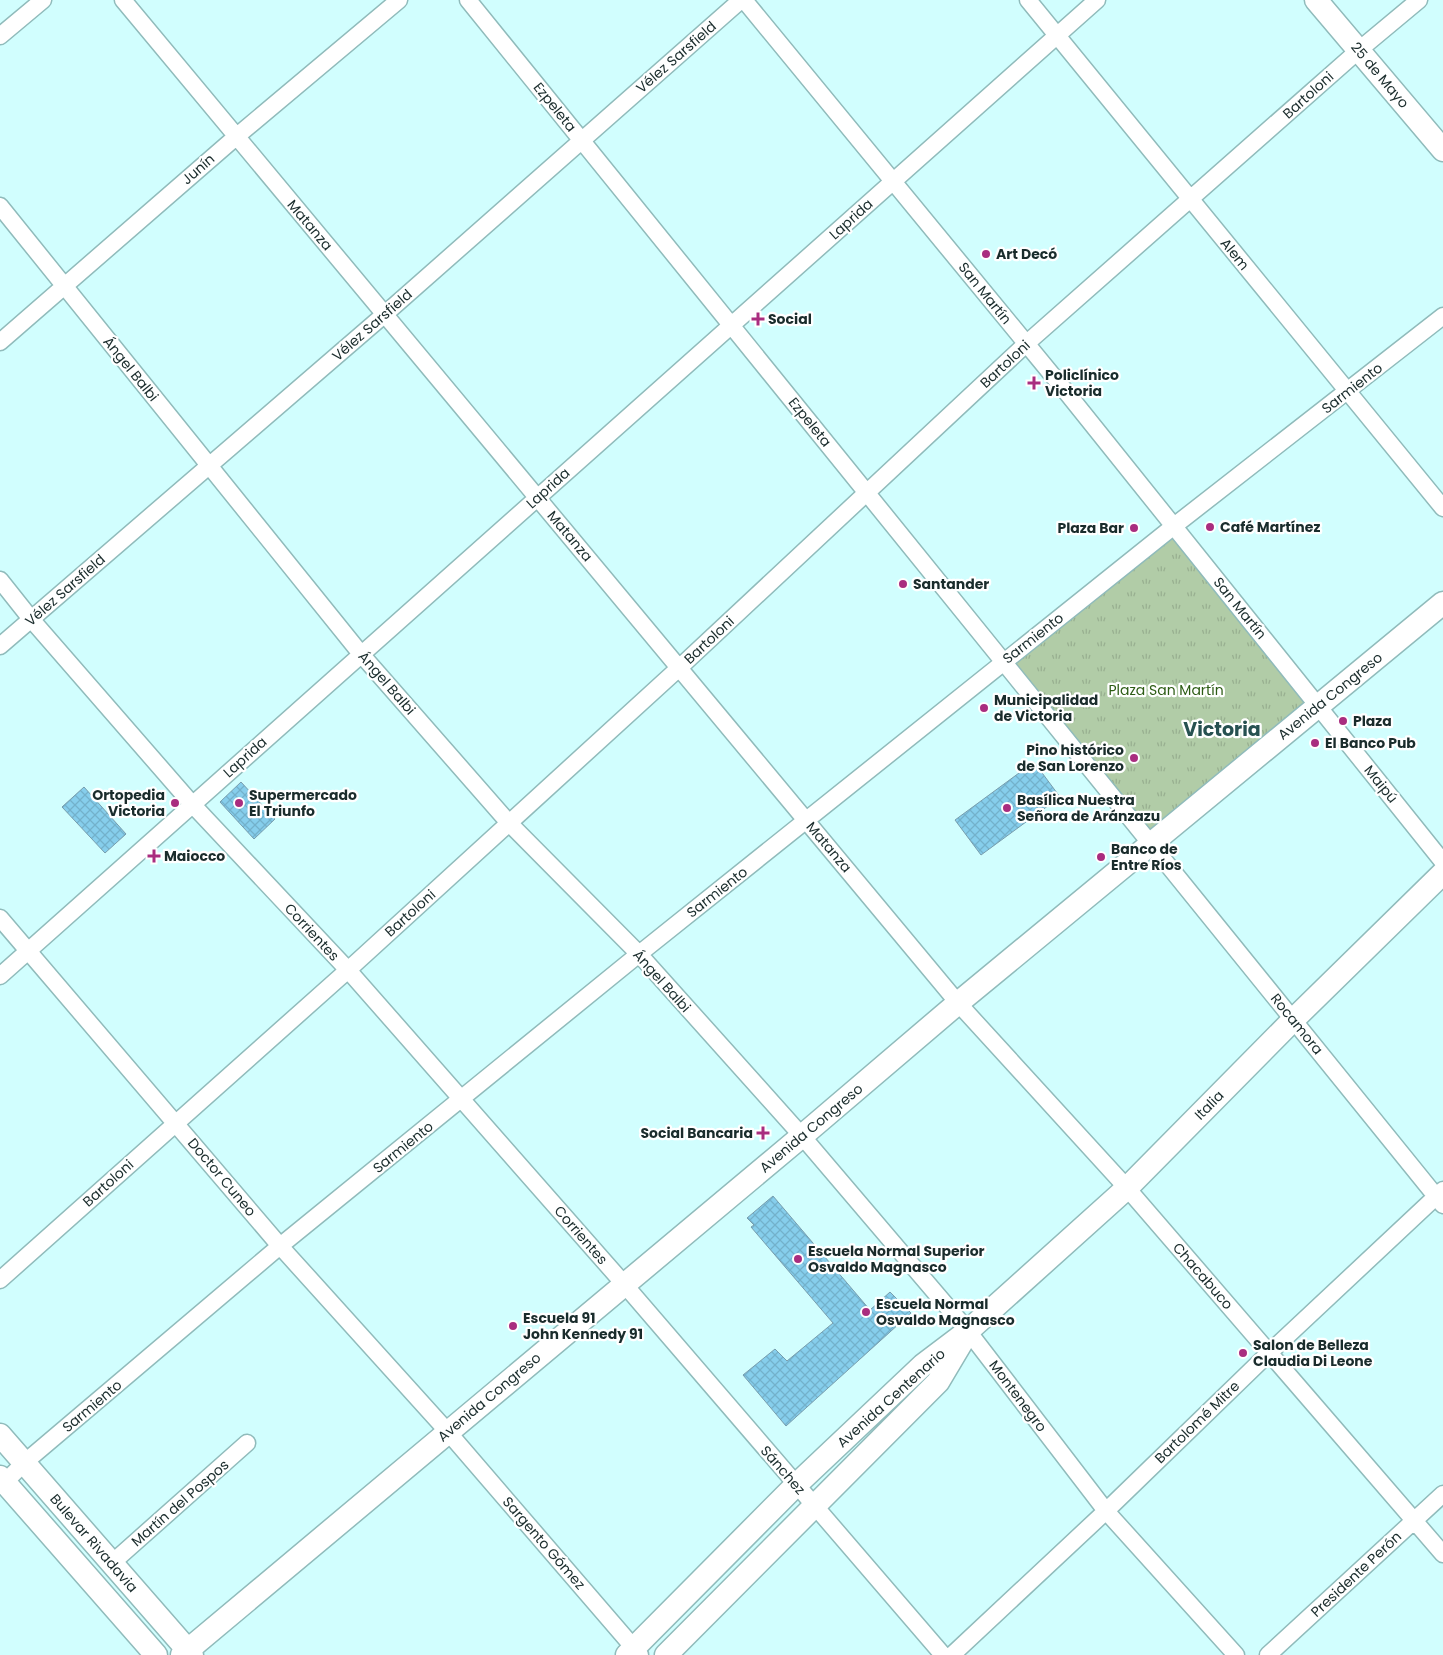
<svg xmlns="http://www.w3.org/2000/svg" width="1443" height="1655" viewBox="0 0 1443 1655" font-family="Poppins,sans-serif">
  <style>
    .park { fill: url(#park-tufts) }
    .building { fill: url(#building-cross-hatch); stroke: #789dad }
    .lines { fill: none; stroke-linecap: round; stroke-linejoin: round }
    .street-casing { stroke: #90bbbb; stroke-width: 19 }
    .secondary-casing { stroke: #90bbbb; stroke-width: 25 }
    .street { stroke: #fff; stroke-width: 16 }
    .secondary { stroke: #fff; stroke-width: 22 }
    .poi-dot { fill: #a92d7f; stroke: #fff; stroke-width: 2 }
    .labels { text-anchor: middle; stroke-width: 4.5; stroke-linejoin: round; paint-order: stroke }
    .street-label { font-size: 14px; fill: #1a2c2c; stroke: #fff }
    .poi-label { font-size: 14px; font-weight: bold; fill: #1a2c2c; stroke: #fff; text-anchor: start }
    .park-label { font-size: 14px; fill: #2d5c15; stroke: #fff }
    .district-label { font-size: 19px; font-weight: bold; fill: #275151; stroke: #fff }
  </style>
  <defs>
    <pattern id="park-tufts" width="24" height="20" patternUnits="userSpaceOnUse" patternTransform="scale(1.25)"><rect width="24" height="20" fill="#b1cca7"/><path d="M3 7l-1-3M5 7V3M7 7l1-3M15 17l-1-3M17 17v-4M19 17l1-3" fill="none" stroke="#98af90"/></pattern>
    <pattern id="building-cross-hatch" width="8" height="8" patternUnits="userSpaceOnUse" patternTransform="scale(1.25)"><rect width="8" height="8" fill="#86ceec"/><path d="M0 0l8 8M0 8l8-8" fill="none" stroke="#73b1cb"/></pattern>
  </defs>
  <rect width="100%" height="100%" fill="#d1fefe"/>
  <!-- park -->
  <path class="park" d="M1174 526 1318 706 1150 844 1003 662Z"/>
  <!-- building -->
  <path class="building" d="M1034 762 1060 797 981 855 955 820Z
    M241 782 275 819 254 839 220 802Z
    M84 787 126 834 105 853 62 807Z
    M773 1196 870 1310 890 1292 911 1313 786 1426 743 1375 775 1349 787 1361 833 1323 751 1227 754 1225 747 1218Z"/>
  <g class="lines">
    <!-- street casing -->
    <g class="street-casing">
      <path id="street" d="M123 0 958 1003 1127 1188 1443 1554
        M468 0 1443 1205
        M744 0 1067 393 1443 862
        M1028 0 1443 508
        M0 36 43 0
        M0 206 361 654 509 823 639 954 802 1136 968 1331 1106 1511 1236 1655
        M0 342 237 136 399 0
        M0 580 31 619 192 804 348 970 624 1284 943 1655
        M0 646 385 314 741 0
        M0 918 280 1246 448 1432 640 1655
        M0 976 1097 0
        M0 1280 348 970 679 668 1027 343 1359 50 1419 0
        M5 1482 24 1463 280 1246 639 954 1174 526 1443 316
        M112 1563 247 1443
        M952 1655 1106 1511 1269 1353 1443 1190
        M1268 1655 1443 1494"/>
    </g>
    <!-- secondary casing -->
    <g class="secondary-casing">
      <path id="secondary" d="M1316 0 1443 150
        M0 1435 192 1655
        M0 1477 156 1655
        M182 1655 802 1136 958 1003 1443 603
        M627 1655 796 1485 923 1365 968 1331 1127 1188 1293 1020 1443 873
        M666 1655 938 1382 963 1340"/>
    </g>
    <!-- street -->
    <use href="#street" class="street"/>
    <!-- secondary -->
    <use href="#secondary" class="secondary"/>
  </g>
  <!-- markers -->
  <g class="poi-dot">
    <circle cx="986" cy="254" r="5"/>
    <path d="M755.5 311.5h5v5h5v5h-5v5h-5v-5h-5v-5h5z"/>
    <path d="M1031.5 375.5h5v5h5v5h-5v5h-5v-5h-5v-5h5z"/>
    <circle cx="1210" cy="527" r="5"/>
    <circle cx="1134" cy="528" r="5"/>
    <circle cx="903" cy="584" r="5"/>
    <circle cx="984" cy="708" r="5"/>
    <circle cx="1343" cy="721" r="5"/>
    <circle cx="1315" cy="743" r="5"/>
    <circle cx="1134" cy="758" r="5"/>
    <circle cx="175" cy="803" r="5"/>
    <circle cx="239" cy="803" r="5"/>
    <circle cx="1007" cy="808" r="5"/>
    <path d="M151.5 848.5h5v5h5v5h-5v5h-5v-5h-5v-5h5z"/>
    <circle cx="1101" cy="857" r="5"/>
    <path d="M760.5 1125.5h5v5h5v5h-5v5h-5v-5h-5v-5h5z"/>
    <circle cx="798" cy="1259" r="5"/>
    <circle cx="866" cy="1312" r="5"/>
    <circle cx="513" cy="1326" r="5"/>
    <circle cx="1243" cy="1353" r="5"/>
  </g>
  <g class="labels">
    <!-- street labels -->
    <g class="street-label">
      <text transform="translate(676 57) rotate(-41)" y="5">Vélez Sarsfield</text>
      <text transform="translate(1380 75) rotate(50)" y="5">25 de Mayo</text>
      <text transform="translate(1308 95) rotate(-42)" y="5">Bartoloni</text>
      <text transform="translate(555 107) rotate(51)" y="5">Ezpeleta</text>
      <text transform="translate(198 169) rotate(-41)" y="5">Junín</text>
      <text transform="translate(851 219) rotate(-42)" y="5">Laprida</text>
      <text transform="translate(310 225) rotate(50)" y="5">Matanza</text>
      <text transform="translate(1235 254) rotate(51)" y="5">Alem</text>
      <text transform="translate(985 293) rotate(51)" y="5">San Martín</text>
      <text transform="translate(372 325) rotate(-41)" y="5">Vélez Sarsfield</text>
      <text transform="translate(1005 364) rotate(-43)" y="5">Bartoloni</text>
      <text transform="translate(131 369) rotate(51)" y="5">Ángel Balbi</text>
      <text transform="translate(1352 388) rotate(-38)" y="5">Sarmiento</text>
      <text transform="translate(810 422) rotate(51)" y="5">Ezpeleta</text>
      <text transform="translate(548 488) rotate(-42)" y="5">Laprida</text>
      <text transform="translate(570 536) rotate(50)" y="5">Matanza</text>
      <text transform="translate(65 590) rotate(-41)" y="5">Vélez Sarsfield</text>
      <text transform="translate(1240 608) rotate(51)" y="5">San Martín</text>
      <text transform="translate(1033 638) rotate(-38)" y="5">Sarmiento</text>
      <text transform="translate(709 640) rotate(-43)" y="5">Bartoloni</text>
      <text transform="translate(387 683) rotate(49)" y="5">Ángel Balbi</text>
      <text transform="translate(1330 696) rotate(-39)" y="5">Avenida Congreso</text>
      <text transform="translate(245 757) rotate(-42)" y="5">Laprida</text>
      <text transform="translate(1381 784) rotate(51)" y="5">Maipú</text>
      <text transform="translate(829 847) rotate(50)" y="5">Matanza</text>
      <text transform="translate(717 892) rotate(-38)" y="5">Sarmiento</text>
      <text transform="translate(410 913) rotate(-42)" y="5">Bartoloni</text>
      <text transform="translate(312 932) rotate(47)" y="5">Corrientes</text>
      <text transform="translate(662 981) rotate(48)" y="5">Ángel Balbi</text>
      <text transform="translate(1297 1024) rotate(51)" y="5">Rocamora</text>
      <text transform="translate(1209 1105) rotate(-45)" y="5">Italia</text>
      <text transform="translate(811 1128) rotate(-40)" y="5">Avenida Congreso</text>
      <text transform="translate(403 1147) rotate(-39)" y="5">Sarmiento</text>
      <text transform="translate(222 1177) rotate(50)" y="5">Doctor Cuneo</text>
      <text transform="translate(108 1183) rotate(-42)" y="5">Bartoloni</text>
      <text transform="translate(581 1235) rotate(49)" y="5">Corrientes</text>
      <text transform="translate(1203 1276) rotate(49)" y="5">Chacabuco</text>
      <text transform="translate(1018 1396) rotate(53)" y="5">Montenegro</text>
      <text transform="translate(489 1397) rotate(-40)" y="5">Avenida Congreso</text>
      <text transform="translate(891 1398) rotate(-42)" y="5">Avenida Centenario</text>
      <text transform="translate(92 1406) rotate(-40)" y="5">Sarmiento</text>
      <text transform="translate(1197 1422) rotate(-44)" y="5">Bartolomé Mitre</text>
      <text transform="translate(783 1470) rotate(49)" y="5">Sánchez</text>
      <text transform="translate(180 1503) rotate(-41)" y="5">Martín del Pospos</text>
      <text transform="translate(94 1543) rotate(49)" y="5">Bulevar Rivadavia</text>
      <text transform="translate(544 1543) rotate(49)" y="5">Sargento Gómez</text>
      <text transform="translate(1356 1574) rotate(-43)" y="5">Presidente Perón</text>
    </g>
    <!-- poi labels -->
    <g class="poi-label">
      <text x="996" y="259">Art Decó</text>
      <text x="768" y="324">Social</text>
      <text x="1045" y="380">Policlínico<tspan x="1045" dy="16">Victoria</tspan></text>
      <text x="1220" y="532">Café Martínez</text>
      <text x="1124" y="533" text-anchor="end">Plaza Bar</text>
      <text x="913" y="589">Santander</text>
      <text x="994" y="705">Municipalidad<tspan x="994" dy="16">de Victoria</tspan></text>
      <text x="1353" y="726">Plaza</text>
      <text x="1325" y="748">El Banco Pub</text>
      <text x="1124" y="755" text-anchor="end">Pino histórico<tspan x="1124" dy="16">de San Lorenzo</tspan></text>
      <text x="165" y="800" text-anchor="end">Ortopedia<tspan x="165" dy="16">Victoria</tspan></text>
      <text x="249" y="800">Supermercado<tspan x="249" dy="16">El Triunfo</tspan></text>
      <text x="1017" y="805">Basílica Nuestra<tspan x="1017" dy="16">Señora de Aránzazu</tspan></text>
      <text x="1111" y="854">Banco de<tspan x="1111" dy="16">Entre Ríos</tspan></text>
      <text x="164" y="861">Maiocco</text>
      <text x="753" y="1138" text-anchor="end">Social Bancaria</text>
      <text x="808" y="1256">Escuela Normal Superior<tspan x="808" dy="16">Osvaldo Magnasco</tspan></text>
      <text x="876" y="1309">Escuela Normal<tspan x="876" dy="16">Osvaldo Magnasco</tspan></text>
      <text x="523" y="1323">Escuela 91<tspan x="523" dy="16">John Kennedy 91</tspan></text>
      <text x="1253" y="1350">Salon de Belleza<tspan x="1253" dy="16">Claudia Di Leone</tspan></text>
    </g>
    <!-- park labels -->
    <g class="park-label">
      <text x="1166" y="695">Plaza San Martín</text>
    </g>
    <!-- district labels -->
    <g class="district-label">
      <text x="1222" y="736">Victoria</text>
    </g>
  </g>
</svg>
